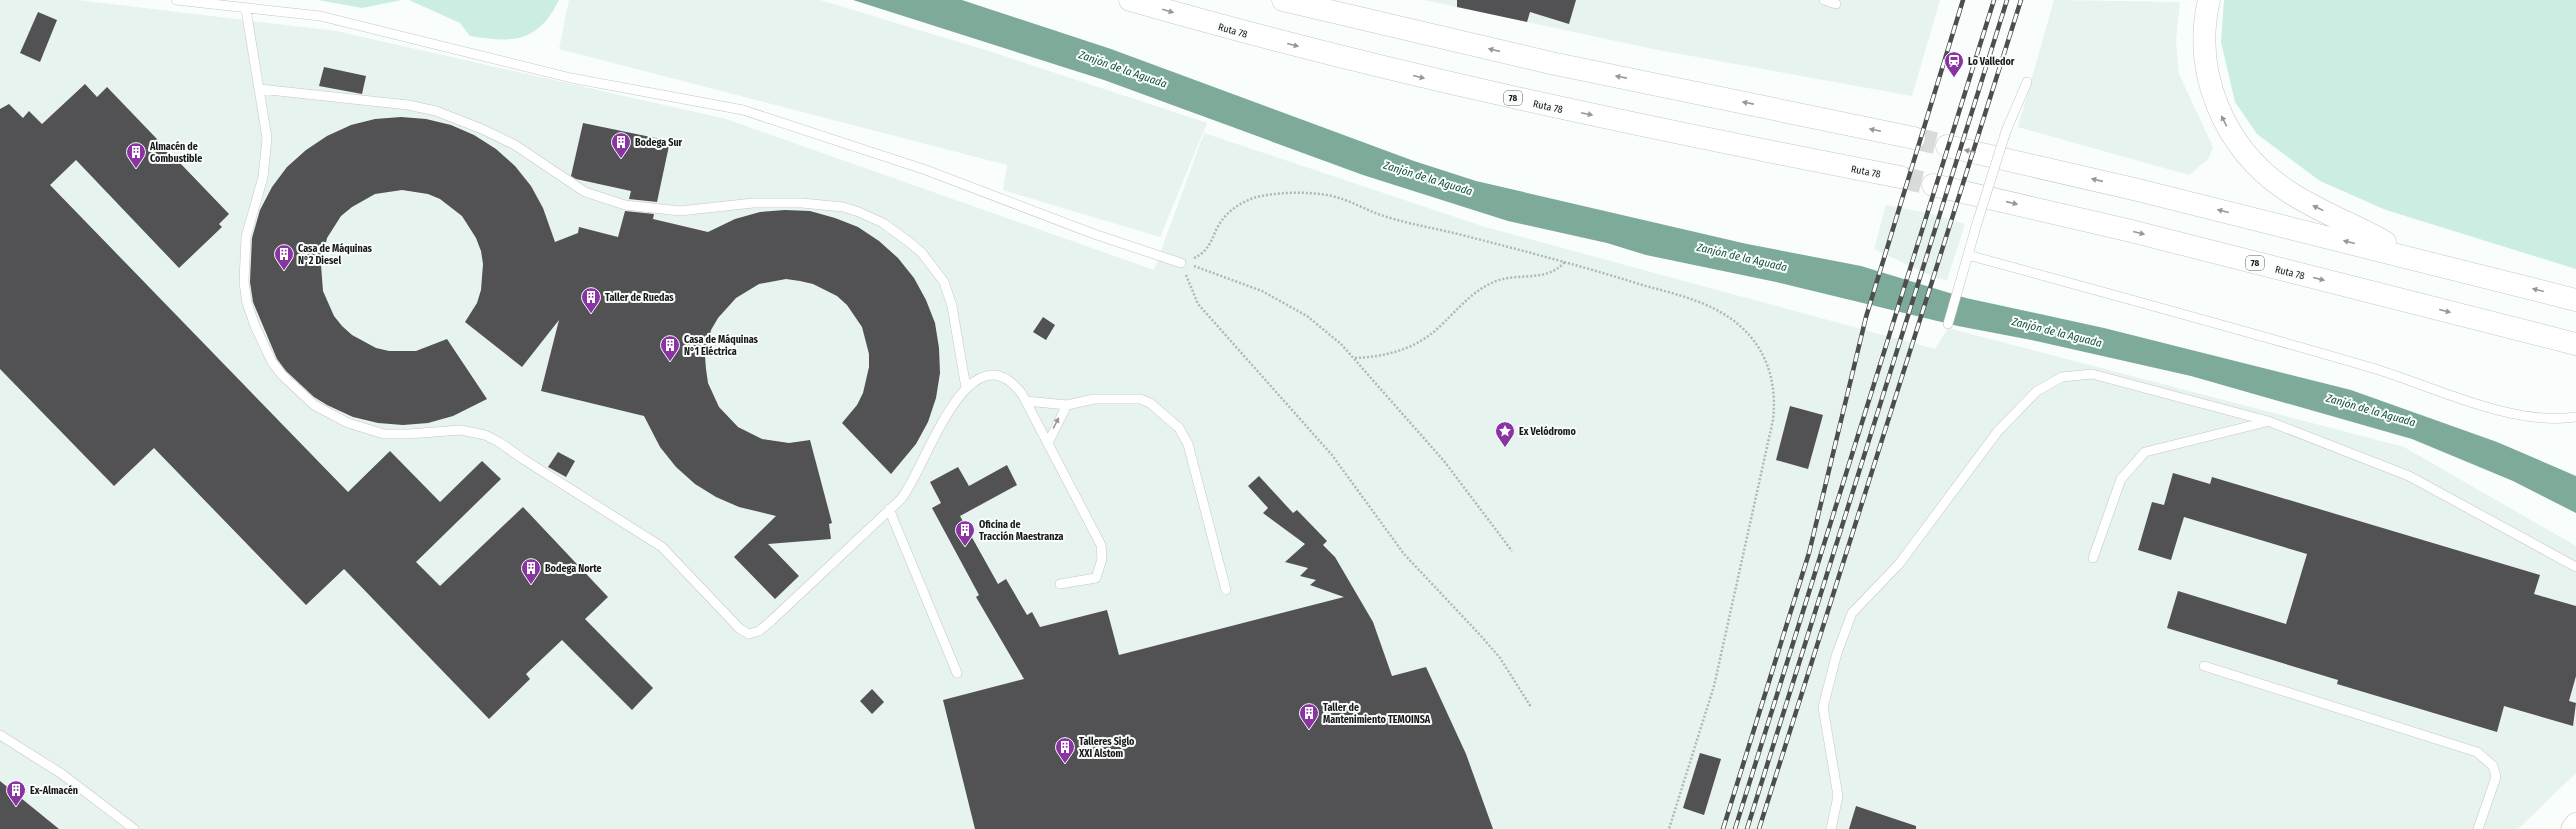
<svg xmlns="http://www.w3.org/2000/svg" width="2576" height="829" viewBox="0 0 2576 829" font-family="'Fira Sans Condensed',sans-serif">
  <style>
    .built { fill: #e7f3ee }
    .green { fill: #cceee2 }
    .water { fill: #7eaa9a }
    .building { fill: #525153 }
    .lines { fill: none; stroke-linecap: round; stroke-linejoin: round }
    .highway-tunnel { stroke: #d7dbd9; stroke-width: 22; stroke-dasharray: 22 11; stroke-linecap: butt }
    .lane-casing { stroke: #c4c7c6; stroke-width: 10 }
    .secondary-casing { stroke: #c4c7c6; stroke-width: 23 }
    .highway-casing { stroke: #c4c7c6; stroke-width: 23 }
    .path { stroke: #b3b6b5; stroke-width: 2.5; stroke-dasharray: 2 2; stroke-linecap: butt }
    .lane { stroke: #fff; stroke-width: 9 }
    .secondary { stroke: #fff; stroke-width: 22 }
    .highway { stroke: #fff; stroke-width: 22 }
    .rail-casing { stroke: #4d4f4f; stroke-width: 4.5 }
    .rail { stroke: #f9fdfb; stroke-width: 3; stroke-dasharray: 9; stroke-linecap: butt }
    .lane-bridge-casing { stroke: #c4c7c6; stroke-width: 10; stroke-linecap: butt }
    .lane-bridge { stroke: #fff; stroke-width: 9 }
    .oneway { fill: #979797 }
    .labels { text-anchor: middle; stroke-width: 4; stroke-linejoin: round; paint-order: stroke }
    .shield { fill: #f9fdfb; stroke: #5b5d5c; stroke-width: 1 }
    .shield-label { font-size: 9px; font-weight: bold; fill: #171818 }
    .street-label { font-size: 10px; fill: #171818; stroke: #f9fdfb }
    .poi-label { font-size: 10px; font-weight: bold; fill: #171818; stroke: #f9fdfb; text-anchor: start }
    .water-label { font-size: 11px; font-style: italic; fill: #114d3d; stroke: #f9fdfb }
  </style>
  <rect width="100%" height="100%" fill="#f9fdfb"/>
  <!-- built -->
  <path class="built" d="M0 0H78L336 31 726 119 1154 270 1204 133 1485 227 1935 349 1948 328 2404 447 2576 546V773L2518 829H0Z
    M569 0H820L995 53 1207 123 1160 237 1003 190 1007 165 559 49Z
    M1425 0H1940L1912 96 1653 49Z
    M2054 0 2180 2 2176 41 2179 74 2213 147 2209 158 2189 175 2018 127Z
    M1886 205 1928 213 1965 224 1947 280 1933 277 1874 249Z"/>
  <!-- green -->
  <path class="green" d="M318 0H402L362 8Z
    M409 0H559C538 43 513 43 470 36L460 23Z
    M2224 0H2576V269L2386 210 2320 181 2257 134 2235 102 2221 42Z"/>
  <!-- water -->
  <path class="water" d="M853 0H962L1111 49 1414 161 1476 181 1747 244 1861 266 1966 298 2104 328 2351 390 2497 442 2576 476V513L2513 481 2412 439 2191 376 2036 341 1958 326 1776 282 1646 255 1607 243 1508 221 1363 175 1104 80Z"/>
  <!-- building -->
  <path class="building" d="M1457 0H1576L1569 24 1530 12 1527 22 1457 7Z
    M38 12 57 20 40 62 20 53Z
    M324 67 366 76 362 94 319 86Z
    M85 84 97 97 107 87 229 214 219 224 222 227 179 268 76 160 50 185 348 492 390 451 440 502 482 461 501 479 416 562 440 586 523 507 608 597 585 619 653 688 632 710 562 640 526 674 530 679 489 719 344 569 306 605 154 448 114 486 0 369V109L9 104 23 118 29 111 42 124Z
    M401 117 426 119 451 125 474 135 496 149 515 166 531 186 543 208 555 242 578 233 579 227 618 237 625 211 654 214 653 219 708 232 735 219 760 212 785 210 810 211 835 218 858 227 879 241 898 258 914 278 926 300 935 323 939 348 940 373 936 398 928 422 916 444 891 474 842 423 857 405 863 393 869 367V354L862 327 847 305 837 296 813 284 800 281 786 279 759 284 736 298 718 318 711 330 705 356 706 369 708 383 719 407 738 427 762 439 789 443 810 440 832 523 829 524 831 539 768 544 799 576 775 599 734 557 776 516 739 507 716 497 695 484 676 467 660 447 644 416 541 391 559 320 522 367 465 322 477 303 481 290 483 264 481 251 476 238 462 216 440 199 428 194 402 190 375 194 352 207 341 216 327 238 321 265 323 291 334 316 342 326 352 335 376 348 389 351H416L447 339 487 399 453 416 428 423 403 425 378 423 353 417 327 405 314 397 286 371 277 359 253 302 250 282 252 238 260 210 272 187 287 167 306 150 327 136 351 125 375 119Z
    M583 123 670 141 657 202 629 199 631 191 576 179 571 176Z
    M1043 317 1055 325 1046 340 1033 332Z
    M1790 406 1823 415 1808 469 1776 460Z
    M558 452 575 461 566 477 548 467Z
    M1007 465 1017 485 960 516 998 584 1006 579 1027 615 1032 612 1040 627 1107 610 1119 655 1344 597 1310 585 1316 580 1300 576 1308 568 1285 562 1305 544 1263 513 1268 508 1248 486 1259 476 1293 513 1297 510 1327 541 1323 545 1335 557 1373 622 1392 676 1426 667 1466 754 1493 829H975L943 700 1024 679 976 597 979 595 932 508 941 503 930 482 958 467 969 486Z
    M2173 473 2210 484 2212 477 2540 575 2534 594 2576 606V676L2569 701 2576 703 2573 726 2504 706 2497 732 2337 684 2338 680 2167 628 2178 591 2286 624 2307 554 2184 517 2171 560 2138 550 2152 502 2164 505Z
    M872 689 884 702 872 714 860 701Z
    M1700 753 1721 759 1704 815 1683 808Z
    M0 781 59 829H0Z
    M1856 806 1916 826V829H1849Z"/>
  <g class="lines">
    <!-- highway-tunnel -->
    <path class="highway-tunnel" d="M1914 138 1947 146
      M1900 177 1933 185"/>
    <!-- lane casing -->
    <g class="lane-casing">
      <path id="lane" d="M176 0 320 16 571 78 743 110 926 170 1094 234 1181 263
        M1824 0 1836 4
        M246 10 267 138 263 177 246 237 244 282 247 303 255 326 272 362 282 375 314 405 348 423 384 434H408L461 430 485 435 499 442 523 459 662 547 740 629 749 634 759 631 771 621 901 499C925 471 968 323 1022 394L1101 545 1102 559 1096 578 1060 584
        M260 89 408 105 436 111 482 129 515 145 585 192 625 205 680 211 753 203H802L843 207 859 212 883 223 909 242 922 253 944 282 952 306 966 388
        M2006 131 2027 82
        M1968 255C2102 292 2236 328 2369 367 2431 385 2511 427 2576 417
        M1948 324 1978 220
        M1026 401 1067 405 1094 399H1140L1150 403 1179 428 1188 444 1226 590
        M1048 443 1067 405
        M889 509 957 673
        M2093 558 2121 479 2145 452 2266 422
        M2204 666 2477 752 2493 766 2496 777 2478 829
        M0 735 62 774 134 829
        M1831 829 1838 796 1823 707 1837 653 1852 613 1899 564 1998 431 2037 391 2062 377 2092 374 2268 421 2409 476 2576 567"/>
    </g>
    <!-- secondary casing -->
    <g class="secondary-casing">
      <path id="secondary" d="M2572 829 2576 824"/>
    </g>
    <!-- highway casing -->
    <g class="highway-casing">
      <path id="highway" d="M1130 0C1384 73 1641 127 1900 177
        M1283 0 1551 63 1914 138
        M2209 0C2192 73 2224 148 2286 190 2317 211 2353 224 2385 242
        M1947 146 2138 190 2576 300
        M1933 185 2127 230 2576 344"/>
    </g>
    <!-- path -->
    <path class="path" d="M1194 258C1208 252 1211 241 1217 228 1227 209 1246 198 1267 195 1287 192 1308 192 1327 195 1350 199 1366 211 1387 217 1413 225 1439 229 1466 236 1524 251 1582 266 1639 284 1674 294 1711 301 1739 325 1768 350 1777 384 1773 420L1714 686 1669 829
      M1194 266 1262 291 1307 316 1341 344 1444 461 1512 551
      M1186 275 1198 304 1332 455 1404 554 1481 636 1500 658 1531 707
      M1355 358C1385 357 1415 349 1437 329 1457 311 1471 291 1496 281 1521 272 1545 283 1565 262"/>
    <!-- lane -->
    <use href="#lane" class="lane"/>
    <!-- secondary -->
    <use href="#secondary" class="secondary"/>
    <!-- highway -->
    <use href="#highway" class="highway"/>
    <!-- rail casing -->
    <g class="rail-casing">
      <path id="rail" d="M1723 829 1809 553 1866 317 1963 0
        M1735 829 1994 0
        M1747 829 2007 0
        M1759 829 2021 0"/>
    </g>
    <!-- rail -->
    <use href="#rail" class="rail"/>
    <!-- lane-bridge casing -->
    <g class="lane-bridge-casing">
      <path id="lane-bridge" d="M1978 220 2006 131"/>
    </g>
    <!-- lane-bridge -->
    <use href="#lane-bridge" class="lane-bridge"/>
  </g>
  <!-- one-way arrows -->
  <defs><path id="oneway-solid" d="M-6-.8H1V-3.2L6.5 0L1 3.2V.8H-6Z"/></defs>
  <g class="oneway">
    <use href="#oneway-solid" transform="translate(1168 11) rotate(16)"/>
    <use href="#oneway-solid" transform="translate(1293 45) rotate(14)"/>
    <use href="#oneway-solid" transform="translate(1494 50) rotate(-167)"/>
    <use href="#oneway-solid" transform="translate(1419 77) rotate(14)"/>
    <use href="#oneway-solid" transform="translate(1621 77) rotate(-169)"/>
    <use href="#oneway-solid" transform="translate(1748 103) rotate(-169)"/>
    <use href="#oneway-solid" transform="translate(1587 114) rotate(12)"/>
    <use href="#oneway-solid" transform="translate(2224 121) rotate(-117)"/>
    <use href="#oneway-solid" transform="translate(1875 130) rotate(-168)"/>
    <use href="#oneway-solid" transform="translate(1970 151) rotate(-168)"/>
    <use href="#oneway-solid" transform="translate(2097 180) rotate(-167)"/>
    <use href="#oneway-solid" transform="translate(2012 203) rotate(13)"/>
    <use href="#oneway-solid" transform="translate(2318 208) rotate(-154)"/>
    <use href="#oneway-solid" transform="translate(2223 211) rotate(-166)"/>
    <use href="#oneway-solid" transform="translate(2139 233) rotate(14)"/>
    <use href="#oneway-solid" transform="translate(2349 242) rotate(-166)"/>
    <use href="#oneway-solid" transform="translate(2319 279) rotate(14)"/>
    <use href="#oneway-solid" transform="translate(2538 290) rotate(-166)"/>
    <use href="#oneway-solid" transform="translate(2445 311) rotate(14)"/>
    <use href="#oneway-solid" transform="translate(1056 423) rotate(-62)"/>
  </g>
  <!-- icons -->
  <defs>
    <g id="station-pin" transform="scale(1)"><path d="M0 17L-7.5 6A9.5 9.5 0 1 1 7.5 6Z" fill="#8934a2" stroke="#f9fdfb"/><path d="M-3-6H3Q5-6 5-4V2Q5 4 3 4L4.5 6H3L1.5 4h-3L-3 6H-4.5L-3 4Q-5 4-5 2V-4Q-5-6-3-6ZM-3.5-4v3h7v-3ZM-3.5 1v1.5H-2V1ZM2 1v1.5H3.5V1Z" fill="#fff"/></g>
    <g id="building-pin" transform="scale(1)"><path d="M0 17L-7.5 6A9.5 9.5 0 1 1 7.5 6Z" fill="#8934a2" stroke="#f9fdfb"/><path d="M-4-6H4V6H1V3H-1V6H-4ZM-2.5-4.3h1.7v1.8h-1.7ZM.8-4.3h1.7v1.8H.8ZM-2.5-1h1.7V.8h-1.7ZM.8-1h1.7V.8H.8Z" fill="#fff"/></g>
    <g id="sight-pin" transform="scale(1)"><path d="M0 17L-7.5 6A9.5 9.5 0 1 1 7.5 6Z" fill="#8934a2" stroke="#f9fdfb"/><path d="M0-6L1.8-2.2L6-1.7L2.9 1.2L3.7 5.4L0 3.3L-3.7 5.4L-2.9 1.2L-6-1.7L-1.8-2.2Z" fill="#fff"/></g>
  </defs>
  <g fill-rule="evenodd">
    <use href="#station-pin" x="1954" y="61"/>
    <use href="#building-pin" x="621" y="142"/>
    <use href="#building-pin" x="136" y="152"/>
    <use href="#building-pin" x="284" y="254"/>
    <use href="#building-pin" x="591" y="297"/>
    <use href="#building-pin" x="670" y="345"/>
    <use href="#sight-pin" x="1505" y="431"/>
    <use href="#building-pin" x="965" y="530"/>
    <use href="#building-pin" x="531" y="568"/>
    <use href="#building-pin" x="1309" y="713"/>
    <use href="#building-pin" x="1065" y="747"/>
    <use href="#building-pin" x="16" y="790"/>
  </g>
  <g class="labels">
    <!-- shield labels -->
    <g class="shield">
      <rect x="1504" y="91" width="18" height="14" rx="3"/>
      <rect x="2246" y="256" width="18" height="14" rx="3"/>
    </g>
    <g class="shield-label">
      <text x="1513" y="101">78</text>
      <text x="2255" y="266">78</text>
    </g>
    <!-- street labels -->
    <g class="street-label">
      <text transform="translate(1233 30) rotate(16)" y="4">Ruta 78</text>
      <text transform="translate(1548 106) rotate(12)" y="4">Ruta 78</text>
      <text transform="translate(1866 171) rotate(11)" y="4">Ruta 78</text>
      <text transform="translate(2290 272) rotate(14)" y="4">Ruta 78</text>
    </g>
    <!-- poi labels -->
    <g class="poi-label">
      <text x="1968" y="65">Lo Valledor</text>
      <text x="635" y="146">Bodega Sur</text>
      <text x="150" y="150">Almacén de<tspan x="150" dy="12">Combustible</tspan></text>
      <text x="298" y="252">Casa de Máquinas<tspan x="298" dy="12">N°2 Diesel</tspan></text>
      <text x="605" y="301">Taller de Ruedas</text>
      <text x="684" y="343">Casa de Máquinas<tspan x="684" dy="12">N°1 Eléctrica</tspan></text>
      <text x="1519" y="435">Ex Velódromo</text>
      <text x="979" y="528">Oficina de<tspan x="979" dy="12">Tracción Maestranza</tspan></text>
      <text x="545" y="572">Bodega Norte</text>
      <text x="1323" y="711">Taller de<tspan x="1323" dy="12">Mantenimiento TEMOINSA</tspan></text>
      <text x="1079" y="745">Talleres Siglo<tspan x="1079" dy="12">XXI Alstom</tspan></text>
      <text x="30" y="794">Ex-Almacén</text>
    </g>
    <!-- water labels -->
    <g class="water-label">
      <text transform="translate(1123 69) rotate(19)" y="4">Zanjón de la Aguada</text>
      <text transform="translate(1428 178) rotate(17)" y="4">Zanjón de la Aguada</text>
      <text transform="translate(1742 257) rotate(13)" y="4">Zanjón de la Aguada</text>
      <text transform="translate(2057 332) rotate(14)" y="4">Zanjón de la Aguada</text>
      <text transform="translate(2371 410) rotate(16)" y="4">Zanjón de la Aguada</text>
    </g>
  </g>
</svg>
